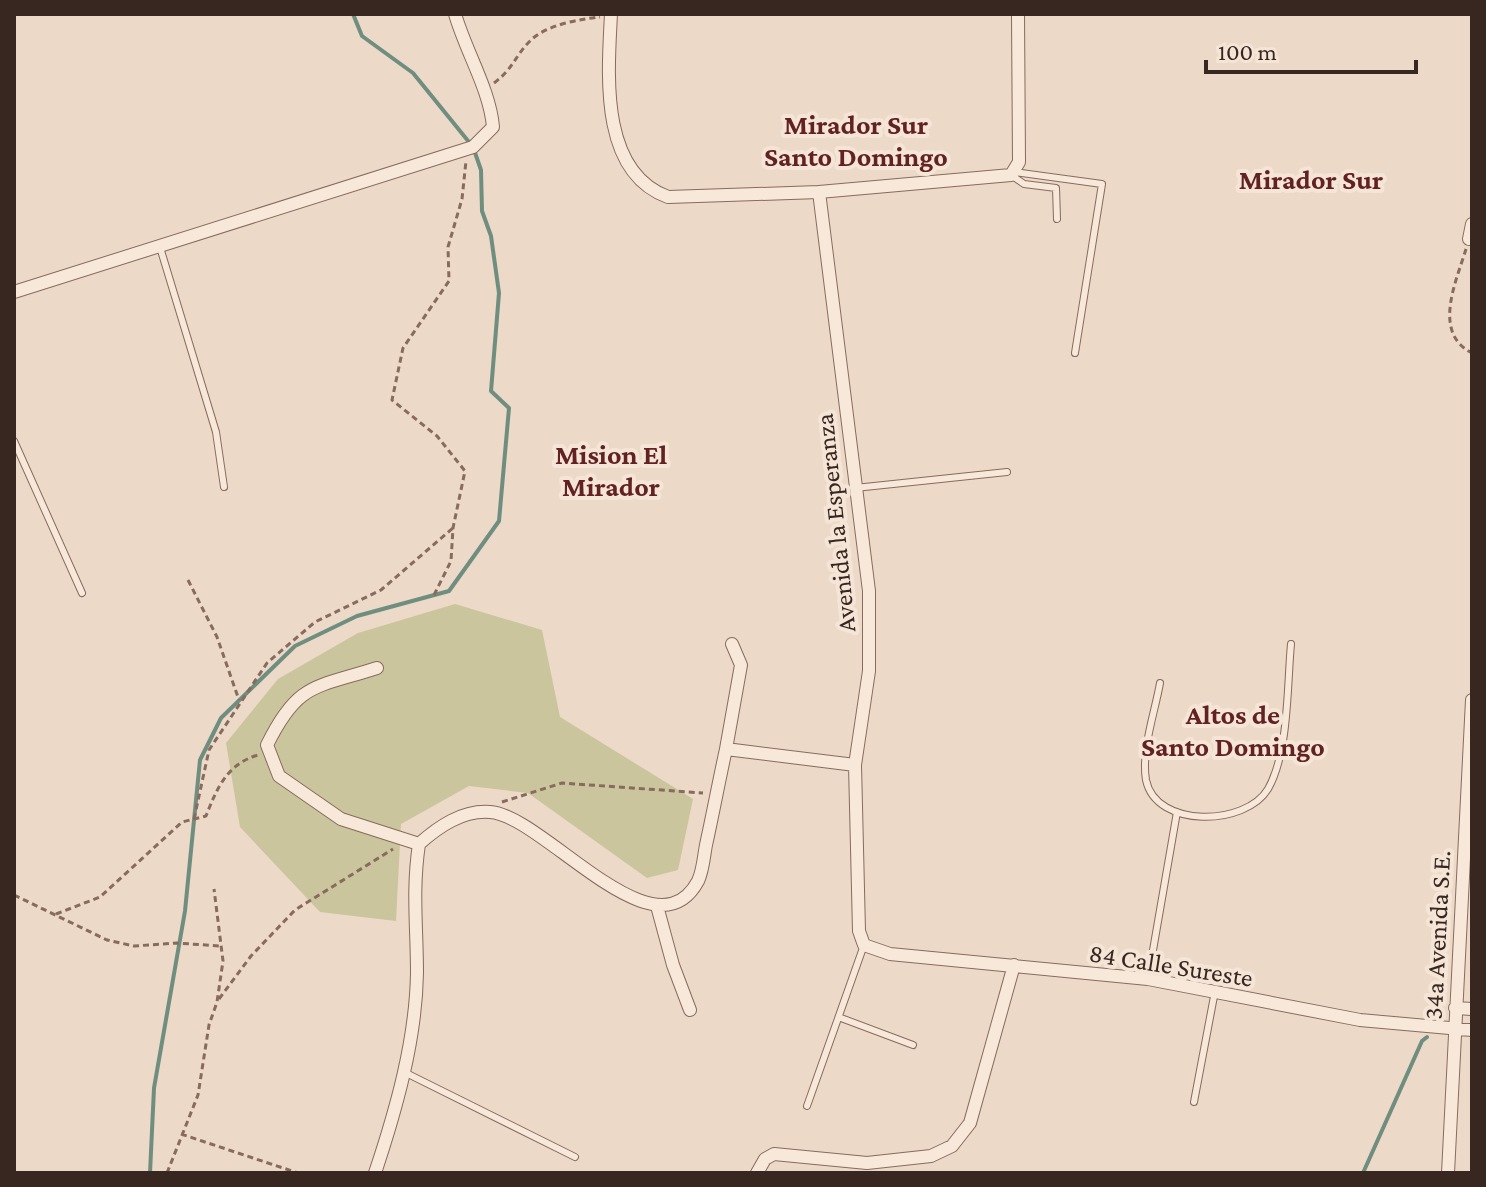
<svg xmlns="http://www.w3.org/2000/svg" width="1486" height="1187" viewBox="0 0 1486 1187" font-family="'Crimson Pro',serif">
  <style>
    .green { fill: #cac59c }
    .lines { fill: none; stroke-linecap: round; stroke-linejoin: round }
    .stream { stroke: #6f8e80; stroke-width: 4 }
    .lane-casing { stroke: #876b5e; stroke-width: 8 }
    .street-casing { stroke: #876b5e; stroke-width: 14 }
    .path { stroke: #876b5e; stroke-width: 3; stroke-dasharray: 6 4; stroke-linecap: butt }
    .lane { stroke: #f7e8da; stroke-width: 6 }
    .street { stroke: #f7e8da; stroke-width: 12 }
    .labels { text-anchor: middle; stroke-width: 8; stroke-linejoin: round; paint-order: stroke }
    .street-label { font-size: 26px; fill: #382720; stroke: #f4e5d7 }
    .neighbourhood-label { font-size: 28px; font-weight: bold; fill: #622223; stroke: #f4e5d7 }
  </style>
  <rect width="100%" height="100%" fill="#ecd9c7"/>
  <!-- green -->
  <path class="green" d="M455 604 542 630 560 717 693 799 678 870 647 878 528 793 469 786 401 824 396 921 320 912 240 827 226 743 278 679 358 633Z"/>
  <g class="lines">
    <!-- stream -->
    <path class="stream" d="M150 1173 154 1088 185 911 200 760 221 718 295 646 357 616 449 591 499 521 509 408 491 391 499 293 491 236 482 211 481 170 473 147 413 73 362 36 353 14
      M1363 1173 1422 1041 1427 1037"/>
    <!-- lane casing -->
    <g class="lane-casing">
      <path id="lane" d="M1014 172 1102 184 1075 353
        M1011 175 1024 184 1056 188 1057 219
        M159 244 216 432 224 487
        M14 441 82 593
        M855 488 1007 472
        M1160 683C1155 712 1141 750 1146 780 1156 829 1246 826 1268 789 1289 752 1287 686 1291 644
        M1148 979 1177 812
        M841 1018 913 1045
        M404 1072 575 1157
        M1194 1102 1215 991
        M807 1106 864 945"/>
    </g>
    <!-- street casing -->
    <g class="street-casing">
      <path id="street" d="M611 14C608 74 599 172 668 197L819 192 1011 175 1019 162 1018 14
        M819 192 869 591V671L855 765 859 931 864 945 890 954 1148 979 1360 1020 1472 1030
        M1469 239 1472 224
        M14 292 473 147 493 127C490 90 466 52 455 14
        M377 668C315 688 298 682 267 745L279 776 341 819 419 844
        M726 749 741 665 732 644
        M657 906 673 965 690 1010
        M1455 1008 1472 1009
        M375 1173C396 1110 416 1040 417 973 417 927 412 891 419 844 438 827 462 810 490 812 543 815 655 961 698 881 703 871 704 855 706 845 713 813 719 781 726 749L855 765
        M757 1173 765 1159 774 1154 867 1163 931 1156 952 1146 970 1123 1014 965
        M1448 1173 1472 700"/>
    </g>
    <!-- path -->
    <path class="path" d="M494 83C513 69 515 56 530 41 545 25 580 19 600 17
      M1466 249C1456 282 1432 333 1472 353
      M188 580 217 637 239 700
      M434 595 451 561 453 528 465 471 437 436 392 400 403 348 449 281 448 247 462 199 466 161
      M502 802 562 783 703 793
      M194 819 209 750 267 663 315 622 381 590 453 528
      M14 895 107 940 134 946 177 943 219 946
      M56 914 100 897 182 822 206 816C217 788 227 764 258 755
      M219 999 251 956 295 910 393 849
      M181 1134 298 1173
      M167 1173 198 1095 209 1025 217 1002 223 961 214 889"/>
    <!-- lane -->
    <use href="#lane" class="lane"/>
    <!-- street -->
    <use href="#street" class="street"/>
  </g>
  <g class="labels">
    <!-- street labels -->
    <g class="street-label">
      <text transform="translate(835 523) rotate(-96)" y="9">Avenida la Esperanza</text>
      <text transform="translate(1437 935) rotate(-87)" y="9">34a Avenida S.E.</text>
      <text transform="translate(1171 965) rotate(9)" y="9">84 Calle Sureste</text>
    </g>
    <!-- neighbourhood labels -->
    <g class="neighbourhood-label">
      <text x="856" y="134">Mirador Sur<tspan x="856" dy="32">Santo Domingo</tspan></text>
      <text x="1311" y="189">Mirador Sur</text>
      <text x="611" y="464">Mision El<tspan x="611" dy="32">Mirador</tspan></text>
      <text x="1233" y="724">Altos de<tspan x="1233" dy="32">Santo Domingo</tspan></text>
    </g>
  </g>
  <!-- border -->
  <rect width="1486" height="1187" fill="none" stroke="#382720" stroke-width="32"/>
  <!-- scale -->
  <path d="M1206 60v12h210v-12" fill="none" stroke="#382720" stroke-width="4"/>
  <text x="1218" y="60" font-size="24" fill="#382720" stroke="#f4e5d7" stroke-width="6" paint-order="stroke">100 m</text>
</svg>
